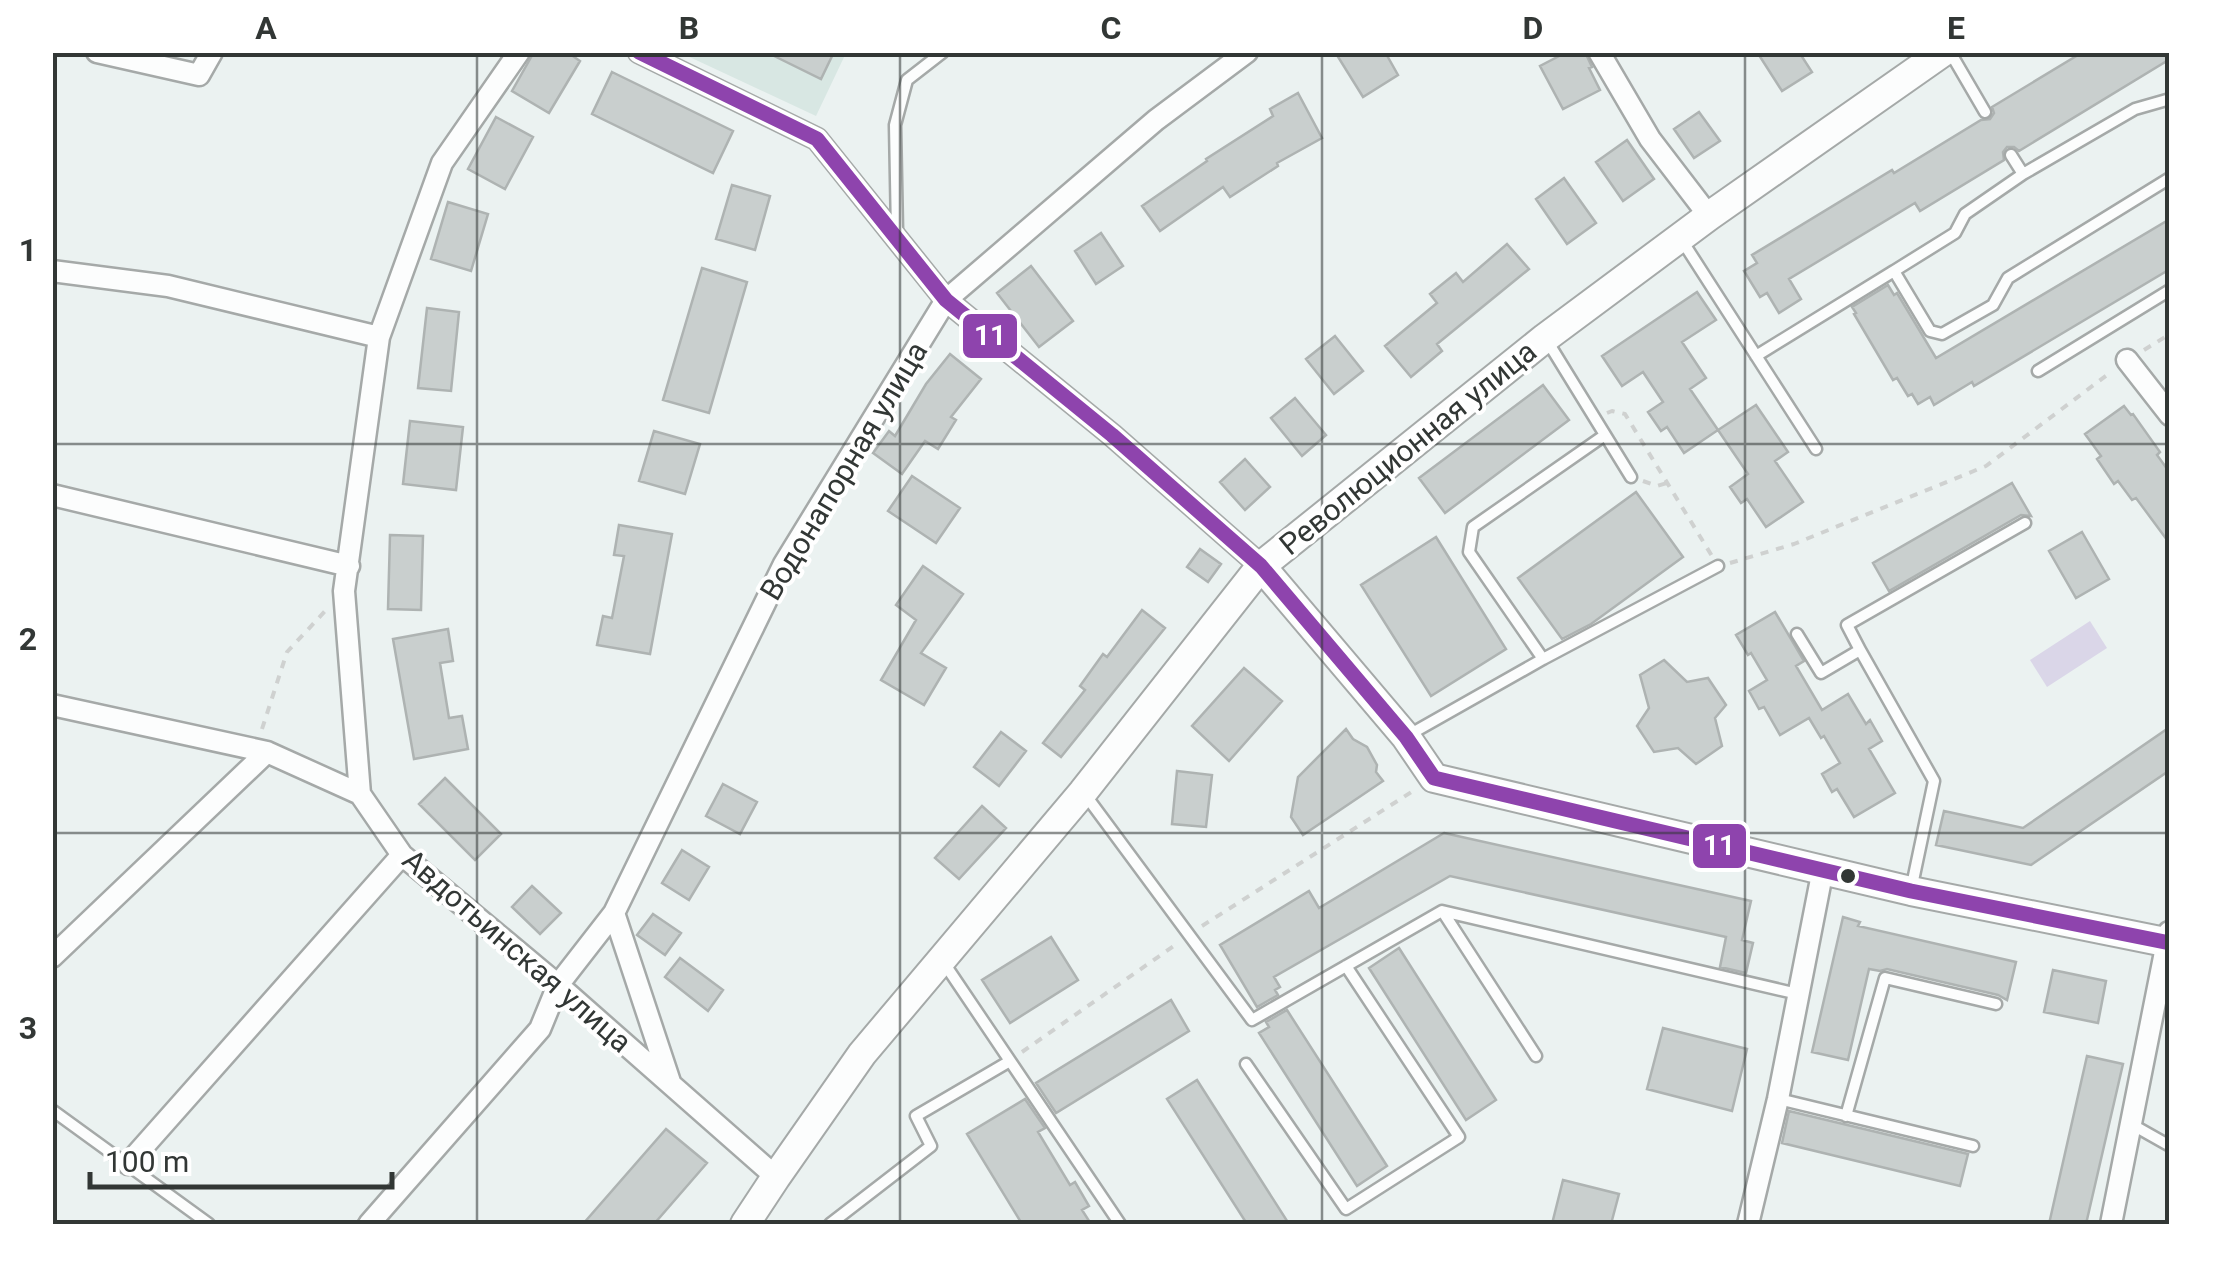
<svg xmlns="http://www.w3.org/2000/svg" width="2222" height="1277" viewBox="0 0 2222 1277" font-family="Roboto,sans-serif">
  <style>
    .built { fill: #d8e7e3 }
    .green { fill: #dad6e8 }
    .building { fill: #c9cfce; stroke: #aeb3b2; stroke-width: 2.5 }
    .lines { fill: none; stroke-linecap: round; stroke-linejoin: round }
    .lane-casing { stroke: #a5a9a8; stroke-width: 15 }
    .street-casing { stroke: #a5a9a8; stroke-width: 25 }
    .secondary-casing { stroke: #a5a9a8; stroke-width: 32 }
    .path { stroke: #cfd1d0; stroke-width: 4; stroke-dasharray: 8 8; stroke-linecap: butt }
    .lane { stroke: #fcfdfd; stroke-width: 10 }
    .street { stroke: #fcfdfd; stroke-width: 20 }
    .secondary { stroke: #fcfdfd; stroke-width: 28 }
    .bus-1-casing { stroke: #fff; stroke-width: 22 }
    .bus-1 { stroke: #8e44ad; stroke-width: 15 }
    .grid { fill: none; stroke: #323735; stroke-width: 2.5; stroke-opacity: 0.55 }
    .bus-dot { fill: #323735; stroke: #fff; stroke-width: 4 }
    .labels { text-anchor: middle; stroke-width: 8; stroke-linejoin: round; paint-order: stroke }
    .street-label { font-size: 30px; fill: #323735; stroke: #fff }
    .line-badge { stroke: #fff; stroke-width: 4 }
    .badge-label { font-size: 28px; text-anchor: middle; font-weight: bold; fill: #fff }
    .neatline { fill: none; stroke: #323735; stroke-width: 4 }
    .grid-label { font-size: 32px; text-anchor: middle; font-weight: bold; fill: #323735 }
  </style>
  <rect width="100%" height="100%" fill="#ebf2f1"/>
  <!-- built -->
  <path class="built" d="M681 53H846L816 116Z"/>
  <!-- green -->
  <path class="green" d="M2090 621 2107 648 2047 687 2030 660Z"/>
  <!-- building -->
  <path class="building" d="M534 52H567L580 61 549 113 512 91Z
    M766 52H834L821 79Z
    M1335 52H1385L1398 75 1363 97Z
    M1567 52H1585L1592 67 1589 68 1600 90 1563 109 1540 66Z
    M1757 52H1799L1812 72 1782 91Z
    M2083 52H2170V59L2019 151 2014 147H2007L2003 152 2004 160 1920 211 1915 203 1789 279 1801 299 1779 313 1767 293 1760 297 1744 271 1757 263 1752 255 1892 170 1894 173 1981 120 1990 119 1994 113 1992 107Z
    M612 72 733 131 713 173 592 114Z
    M1298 93 1322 138 1277 163 1278 166 1230 197 1223 187 1160 231 1142 206 1207 161 1206 159 1273 116 1270 109Z
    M1699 112 1720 141 1694 158 1674 129Z
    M496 117 533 137 505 189 468 169Z
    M1627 140 1654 179 1623 201 1596 162Z
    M1564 178 1596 223 1567 244 1536 199Z
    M732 185 770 196 755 250 716 239Z
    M448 202 488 214 471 271 431 259Z
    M2170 219V269L1974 386 1972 382 1934 405 1930 397 1918 404 1912 394 1908 396 1897 378 1893 380 1854 314 1856 313 1852 307 1888 285 1894 295 1897 293 1936 358Z
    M1101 233 1123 266 1096 284 1075 251Z
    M1507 244 1529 269 1437 344 1442 351 1411 377 1385 346 1437 303 1430 294 1456 273 1463 282Z
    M1031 266 1073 321 1039 347 997 293Z
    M702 268 747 282 709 413 663 400Z
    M1697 292 1716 320 1682 342 1706 378 1690 389 1718 430 1684 453 1667 427 1661 431 1648 412 1663 402 1643 372 1622 386 1602 356Z
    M427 308 459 312 451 391 418 388Z
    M1335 336 1363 371 1334 394 1306 359Z
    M950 354 981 379 951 417 956 420 938 449 925 441 902 474 873 453 889 431 895 436 926 384Z
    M1543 385 1569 420 1445 513 1419 478Z
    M1295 398 1326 435 1302 456 1271 418Z
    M1756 405 1788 452 1775 461 1803 502 1766 527 1747 499 1741 503 1730 487 1748 474 1718 430Z
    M2124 406 2131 415 2133 414 2160 452 2157 455 2170 473V544L2136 498 2132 500 2118 481 2114 484 2097 459 2101 456 2085 434Z
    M410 421 463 427 456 490 403 484Z
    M654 431 700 444 685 494 639 481Z
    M1245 459 1270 487 1245 510 1220 482Z
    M912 476 960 508 936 543 888 511Z
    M2012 483 2031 516 2021 515 1889 591 1873 563Z
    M1636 492 1683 557 1591 624 1562 639 1518 578Z
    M619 525 672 534 650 654 597 645 603 616 612 618 624 556 614 555Z
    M2082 532 2109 579 2076 598 2049 551Z
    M390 535 423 536 421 610 388 609Z
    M1436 537 1506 649 1431 696 1361 585Z
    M1200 549 1221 564 1208 582 1187 567Z
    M923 566 963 594 921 653 946 668 924 705 881 680 916 620 896 605Z
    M1142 610 1165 628 1061 757 1043 743 1085 690 1080 686 1103 654 1107 657Z
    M1775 612 1804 661 1796 666 1822 710 1848 694 1866 724 1870 720 1882 741 1869 749 1895 793 1854 817 1837 789 1832 792 1822 774 1840 763 1824 736 1821 738 1809 718 1780 735 1764 707 1759 709 1749 691 1767 680 1751 653 1748 655 1736 635Z
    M448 629 453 661 440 663 449 718 462 716 468 749 414 759 393 639Z
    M1664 660 1687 682 1708 678 1726 705 1715 718 1722 746 1696 764 1678 748 1654 752 1637 726 1649 708 1640 675Z
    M1244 668 1282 701 1229 761 1192 726Z
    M2170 727V770L2031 865 1936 845 1944 811 2023 828Z
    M1346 729 1353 739 1367 747 1377 765 1376 772 1383 781 1303 835 1291 817 1298 777Z
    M1001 732 1026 751 999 786 974 767Z
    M1177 771 1212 775 1206 827 1172 824Z
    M445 778 501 834 475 860 419 804Z
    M723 784 757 802 740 834 706 816Z
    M982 806 1006 828 959 879 935 858Z
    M1444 833 1751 901 1742 940 1753 943 1746 973 1720 967 1726 937 1450 876 1274 977 1280 987 1275 990 1278 995 1257 1007 1220 945 1309 891 1319 908Z
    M682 850 709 867 689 900 662 883Z
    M532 886 561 913 540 934 512 907Z
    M653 914 681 933 665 955 637 935Z
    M1843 917 1860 922 1858 926 2016 962 2007 1000 1998 995 1887 969 1880 971 1869 969 1848 1060 1812 1052Z
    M1051 937 1078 980 1010 1023 982 980Z
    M1399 948 1496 1100 1466 1120 1369 968Z
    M680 958 723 990 708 1011 665 977Z
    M2053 970 2106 981 2098 1023 2044 1012Z
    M1171 1000 1189 1031 1056 1113 1036 1083Z
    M1287 1010 1387 1166 1357 1186 1259 1033 1269 1027 1266 1022Z
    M1663 1028 1747 1049 1732 1111 1647 1089Z
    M2087 1056 2123 1064 2086 1224H2049Z
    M1197 1080 1289 1224H1247L1167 1099Z
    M1025 1099 1045 1128 1038 1132 1070 1185 1075 1182 1089 1206 1082 1210 1091 1224H1022L967 1134Z
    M1789 1111 1968 1154 1960 1186 1782 1143Z
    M666 1129 707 1163 654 1224H583Z
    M1563 1180 1619 1194 1611 1224H1552Z"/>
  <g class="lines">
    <!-- lane casing -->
    <g class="lane-casing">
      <path id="lane" d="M1950 52 1985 112
        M2011 155 2023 174 2135 109 2170 99
        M897 232 895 125 907 80 943 52
        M1681 239 1816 449
        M1894 271 1955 233 1965 214 2023 174
        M1546 339 1631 477
        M1756 356 1894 271 1930 331 1942 334 1993 305 2008 278 2170 178
        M2038 371 2170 290
        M1797 634 1821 673 1860 650 1934 781 1911 890
        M1860 650 1847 625 2025 523
        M1543 659 1469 552 1473 527 1605 435
        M1407 736 1543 659 1718 566
        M1084 793 1252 1020 1442 911 1798 994
        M1443 912 1536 1056
        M942 960 1120 1224
        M1246 1064 1346 1209 1459 1137 1346 966
        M1779 1099 1973 1146
        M52 1110 209 1224
        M1846 1116 1885 978 1996 1004
        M2131 1124 2170 1146
        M830 1224 931 1146 916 1116 1010 1061"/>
    </g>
    <!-- street casing -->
    <g class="street-casing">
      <path id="street" d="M97 52 199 75 212 52
        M519 52 442 163 379 337 344 591 360 794 402 855 558 985 776 1177
        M639 52 817 139 946 300 1112 435 1261 566
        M1599 52 1650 139 1709 216
        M52 271 168 286 379 337
        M2127 360 2170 415
        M52 495 349 566
        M52 705 267 752 360 794
        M614 913 670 1082
        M52 957 267 752
        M128 1164 402 855
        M369 1224 540 1029 558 985 614 913 784 564 946 300 1156 120 1247 52
        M1748 1224 1778 1099 1823 869
        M2111 1224 2169 932"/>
    </g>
    <!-- secondary casing -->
    <g class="secondary-casing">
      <path id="secondary" d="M1261 566 1406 737 1434 778 1911 891 2170 943
        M745 1224 776 1177 862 1054 1083 792 1261 566 1545 338 1709 216 1943 52"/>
    </g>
    <!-- path -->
    <path class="path" d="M2144 350 2170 334
      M1607 413 1612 411 1625 414 1712 556
      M1643 481 1657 486 1667 483
      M1730 563 1794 544 1986 466 2111 372
      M262 729 287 652 327 609
      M1202 926 1413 791
      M1022 1052 1178 943"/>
    <!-- lane -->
    <use href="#lane" class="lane"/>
    <!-- street -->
    <use href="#street" class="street"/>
    <!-- secondary -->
    <use href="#secondary" class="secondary"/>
    <!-- bus-1 casing -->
    <g class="bus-1-casing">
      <path id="bus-1" d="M639 52 817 139 946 300 1112 435 1261 566 1406 737 1434 778 1911 891 2170 943"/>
    </g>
    <!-- bus-1 -->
    <use href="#bus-1" class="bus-1"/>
  </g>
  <!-- grid -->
  <path class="grid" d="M477 52V1224M900 52V1224M1322 52V1224M1745 52V1224M52 444H2170M52 833H2170"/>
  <!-- markers -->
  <circle class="bus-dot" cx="1848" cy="876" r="9"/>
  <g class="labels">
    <!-- street labels -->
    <g class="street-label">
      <text transform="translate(1408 448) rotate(-39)" y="10">Революционная улица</text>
      <text transform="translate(844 471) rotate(-59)" y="10">Водонапорная улица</text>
      <text transform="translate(517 951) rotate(41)" y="10">Авдотьинская улица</text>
    </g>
  </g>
  <g class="line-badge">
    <rect x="961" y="312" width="58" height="48" rx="10" fill="#8e44ad"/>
    <rect x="1691" y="822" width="57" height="48" rx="10" fill="#8e44ad"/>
  </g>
  <g class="badge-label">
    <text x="990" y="345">11</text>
    <text x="1719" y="855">11</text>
  </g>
  <!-- border -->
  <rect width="2222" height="1277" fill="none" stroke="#ffffff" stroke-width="110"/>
  <!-- scale -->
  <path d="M90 1172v15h302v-15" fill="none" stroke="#323735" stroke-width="5"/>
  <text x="105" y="1172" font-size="30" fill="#323735" stroke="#ffffff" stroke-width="8" paint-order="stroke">100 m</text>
  <rect x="55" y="55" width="2112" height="1167" class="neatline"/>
  <g class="grid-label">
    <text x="266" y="39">A</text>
    <text x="689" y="39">B</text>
    <text x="1111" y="39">C</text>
    <text x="1533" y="39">D</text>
    <text x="1956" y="39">E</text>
    <text x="28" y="261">1</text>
    <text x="28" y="650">2</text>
    <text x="28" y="1039">3</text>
  </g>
</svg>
